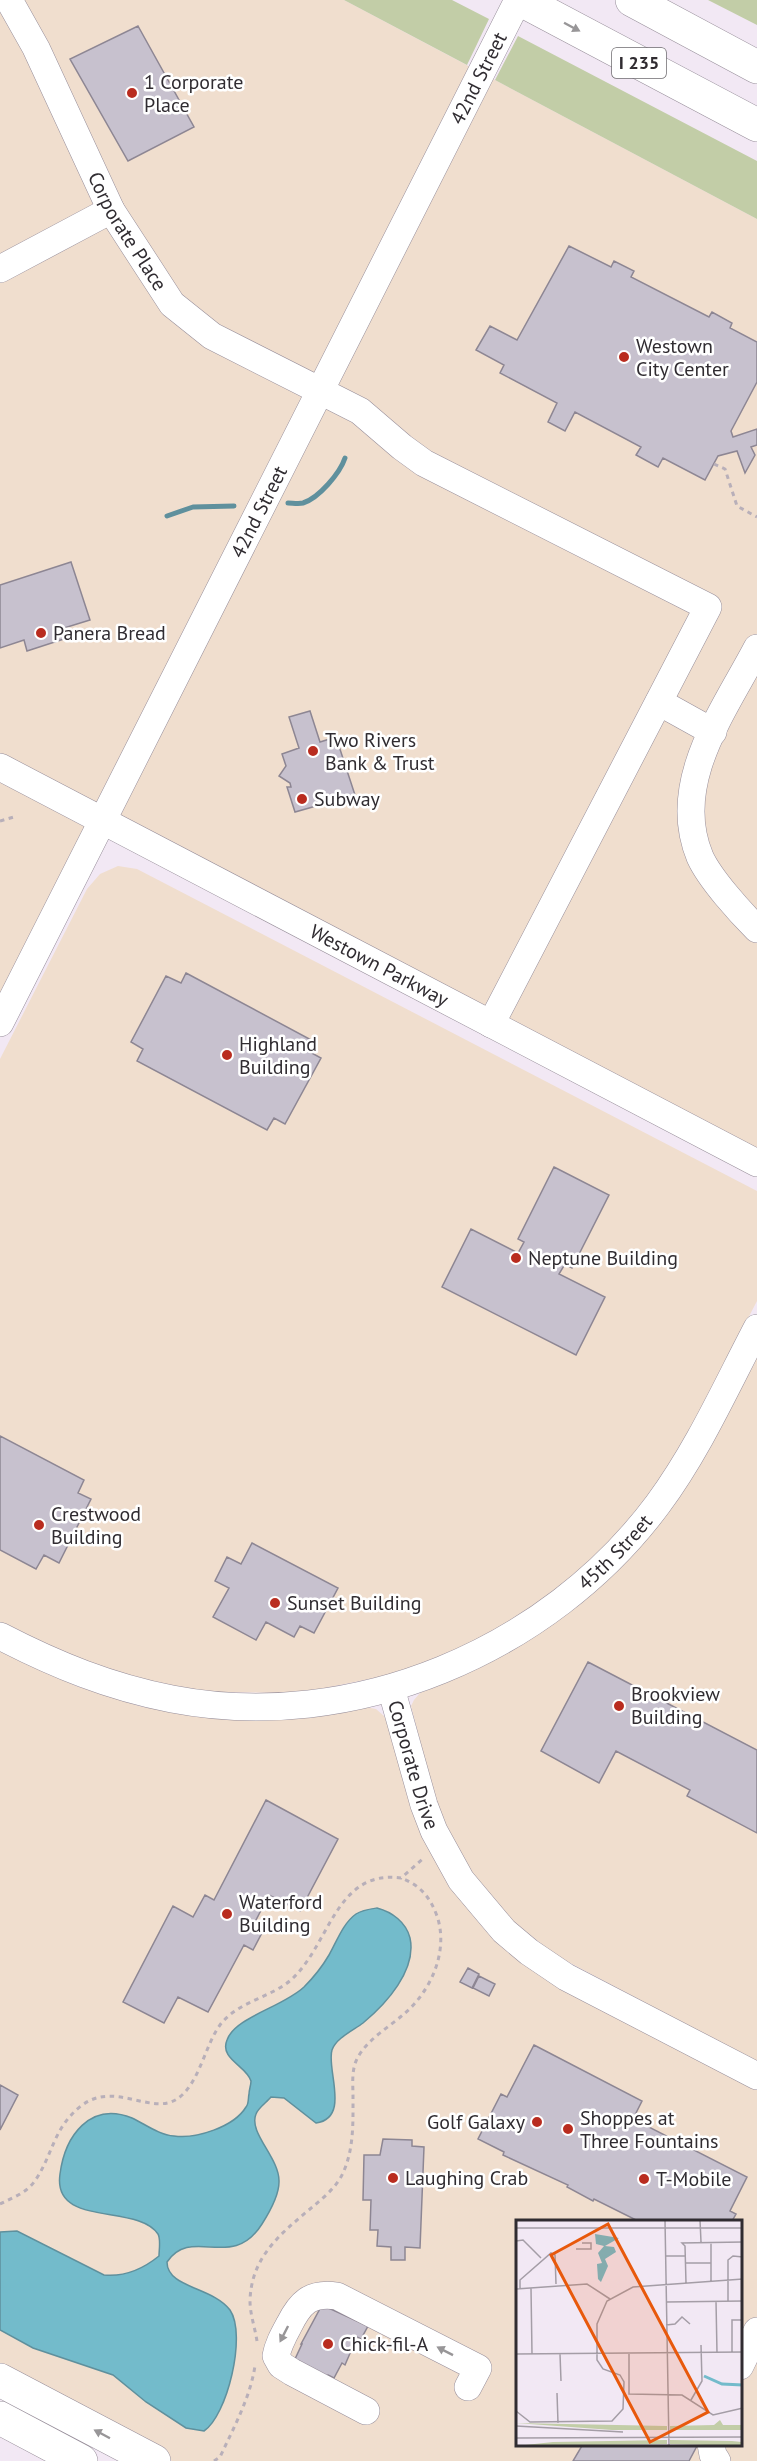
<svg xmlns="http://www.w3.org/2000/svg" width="757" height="2461" viewBox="0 0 757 2461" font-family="'PT Sans',sans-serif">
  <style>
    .commercial { fill: #f0dece; fill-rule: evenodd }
    .green { fill: #c2cda7 }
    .water { fill: #73bbcb; stroke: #5f909d; stroke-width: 1.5 }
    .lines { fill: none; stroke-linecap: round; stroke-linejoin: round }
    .stream { stroke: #5f909d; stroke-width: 5 }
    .building { fill: #c7c1ce; stroke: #8d8693; stroke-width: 1.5 }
    .minor-casing { stroke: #978e9a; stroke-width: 28 }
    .major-casing { stroke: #978e9a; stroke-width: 34 }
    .highway-casing { stroke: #978e9a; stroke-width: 34 }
    .path { stroke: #b8afb9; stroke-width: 3; stroke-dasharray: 4.5 4.5; stroke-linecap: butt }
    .minor { stroke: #fff; stroke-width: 27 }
    .major { stroke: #fff; stroke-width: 33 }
    .highway { stroke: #fff; stroke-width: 33 }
    .oneway { fill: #989698 }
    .poi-dot { fill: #b92c1f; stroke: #fff; stroke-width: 2 }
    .labels { text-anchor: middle; stroke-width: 5; stroke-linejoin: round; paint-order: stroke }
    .shield { fill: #fff; stroke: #6e6b6f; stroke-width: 1.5 }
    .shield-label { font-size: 18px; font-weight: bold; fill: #302c31 }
    .street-label { font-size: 20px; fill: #302c31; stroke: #fff }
    .poi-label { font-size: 20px; fill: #302c31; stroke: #fff; text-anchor: start }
    .inset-river { fill: none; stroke: #73bbcb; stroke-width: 3 }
    .inset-road { fill: none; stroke: #a49da6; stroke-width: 1.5 }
    .view { fill: #e8590c; fill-opacity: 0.15; stroke: #e8590c; stroke-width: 3 }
    .inset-edge { fill: none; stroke: #302c31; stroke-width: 3 }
  </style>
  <rect width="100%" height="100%" fill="#f2e8f4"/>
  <!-- commercial -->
  <path class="commercial" d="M0 0H344L757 219V1163L104 821 0 1023Z
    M118 866 137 869 757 1191V1301L680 1449 662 1478 620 1532 571 1579 515 1620 455 1652 389 1675 320 1689 284 1693 214 1692 178 1687 109 1671 43 1645 0 1622V1059L87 889 100 874Z
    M757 1354V2062L557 1956 512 1921 477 1882 452 1840 434 1796 411 1706 414 1700 420 1693 470 1672 535 1636 595 1591 622 1566 670 1509Z
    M0 1650 76 1686 139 1706 172 1712 237 1718 301 1717 365 1707 376 1709 384 1716 387 1723 425 1841 451 1888 485 1930 504 1948 570 1993 757 2090V2461H172L0 2370ZM517 2221H740V2444H517Z"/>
  <!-- green -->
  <path class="green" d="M344 0H452L489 19 467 65Z
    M708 0H757V25Z
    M518 36 757 161V219L495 80Z"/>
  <!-- water -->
  <path class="water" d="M377 1908C392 1912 406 1922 410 1938 417 1970 386 2004 363 2023 354 2030 336 2038 332 2050 326 2069 351 2118 316 2123L284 2098 271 2097C267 2102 258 2108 256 2114 248 2133 280 2158 279 2182 279 2196 269 2213 262 2224 232 2272 192 2225 167 2262 167 2288 213 2287 230 2310 247 2335 227 2416 204 2431L186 2428 146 2402 113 2375 33 2348 0 2330V2232L17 2231 104 2275C125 2277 143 2269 159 2256 159 2250 161 2239 158 2234 137 2203 52 2228 60 2174 65 2136 90 2101 132 2118 145 2124 159 2135 174 2136 196 2139 234 2127 246 2107 249 2104 248 2098 249 2094 249 2090 251 2085 251 2081 247 2066 219 2059 227 2040 235 2017 283 2007 304 1987 313 1978 322 1967 329 1955 336 1943 343 1923 356 1914 362 1910 370 1909 377 1908Z"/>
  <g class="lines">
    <!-- stream -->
    <path class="stream" d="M288 503C292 503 299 504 303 503 319 498 340 473 345 458
      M167 516 193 507 234 506"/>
  </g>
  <!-- building -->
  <path class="building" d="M138 26 194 127 128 161 70 59Z
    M569 246 611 267 614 261 634 271 631 277 709 317 712 312 732 323 730 328 757 342V382L731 431 733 437 757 429V445L751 447 755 455 745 473 737 451 718 456 705 480 663 458 658 467 636 455 641 447 575 412 565 431 548 422 557 403 500 373 504 365 476 350 490 326 517 340Z
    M71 562 90 620 64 628 67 638 27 651 24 640 0 648V585Z
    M310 711 320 742 336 737 355 795 295 812 287 787H291L290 783 279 776 286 766 282 754 299 748 289 717Z
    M186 973 315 1042 308 1051 321 1058 285 1124 274 1118 267 1130 137 1061 143 1049 131 1042 166 976 181 983Z
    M554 1167 609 1195 572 1268 565 1264 559 1274 605 1297 576 1355 442 1287 471 1229 518 1253 524 1242 518 1239Z
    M0 1436 84 1480 78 1493 91 1499 59 1563 44 1555 36 1569 0 1550Z
    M252 1543 338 1588 314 1633 300 1626 294 1637 266 1622 256 1640 213 1617 229 1588 215 1581 227 1557 241 1564Z
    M588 1662 757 1750V1833L687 1796 690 1790 616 1751 599 1783 541 1751Z
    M266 1800 338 1839 300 1911 269 1895 255 1922 265 1927 253 1950 244 1945 208 2012 178 1997 164 2023 123 2002 173 1906 193 1917 205 1895 214 1900Z
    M468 1968 479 1974 472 1988 460 1982Z
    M479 1976 495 1984 489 1996 473 1988Z
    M534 2045 642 2101 633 2119 747 2177 730 2211 736 2214 732 2221H638L594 2199 593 2201 567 2187 568 2185 503 2155 504 2152 478 2139 501 2094 507 2097Z
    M0 2085 18 2095 0 2130Z
    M383 2139 412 2140V2146L424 2147 420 2248 405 2247V2260H391V2247L377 2246 378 2230H370L371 2200H363L364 2155H380Z
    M322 2305 368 2326 361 2339 357 2337 345 2365 342 2363 334 2378 328 2375 324 2383 295 2359 302 2344H301Z
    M583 2444H698L689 2461H573Z"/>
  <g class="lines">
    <!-- minor casing -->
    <g class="minor-casing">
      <g id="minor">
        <path id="s1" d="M9 0 36 48 111 210 172 304 212 336 360 411 402 447 424 463 708 607 491 1024"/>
        <path d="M0 269 111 210"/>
        <path d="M757 648C724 711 669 783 700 857 710 879 740 912 757 929"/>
        <path d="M659 702 713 732"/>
        <path id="s2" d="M0 767 757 1163"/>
        <path id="s3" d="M0 1023 518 0"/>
        <path id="s4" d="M0 1636C56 1665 110 1687 172 1699 353 1734 549 1651 658 1504 698 1450 726 1387 757 1328"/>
        <path id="s5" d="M391 1688 424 1805 434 1831 461 1880 504 1931 529 1952 566 1977 757 2076"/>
        <path d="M740 2366 757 2331"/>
        <path d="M366 2411 292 2372 281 2365 276 2356C278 2345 283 2336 289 2325 300 2303 310 2292 337 2296L478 2368 468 2387"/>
        <path d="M711 2444 713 2455 717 2461"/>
      </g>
    </g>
    <!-- major casing -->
    <g class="major-casing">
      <path id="major" d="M0 2380 154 2461
        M0 2418 81 2461"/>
    </g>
    <!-- highway casing -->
    <g class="highway-casing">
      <path id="highway" d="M521 0 757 125
        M632 0 757 67"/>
    </g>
    <!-- path -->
    <path class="path" d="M714 464 725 469 737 506 757 517
      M0 821 17 816
      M0 2204C12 2198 26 2193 34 2182 53 2156 52 2129 81 2106 114 2080 151 2116 177 2099 199 2085 205 2045 220 2025 238 2001 271 1998 292 1979 330 1944 336 1869 401 1878L425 1857
      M257 2341C255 2328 250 2314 250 2301 251 2258 279 2235 310 2209 322 2199 336 2188 343 2173 354 2149 353 2122 353 2097 353 2084 351 2069 358 2057 368 2039 389 2027 404 2014 431 1991 449 1951 437 1916 430 1897 420 1885 401 1878
      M214 2461 220 2457C234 2427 250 2398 255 2366"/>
    <!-- minor -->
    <use href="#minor" class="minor"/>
    <!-- major -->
    <use href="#major" class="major"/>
    <!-- highway -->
    <use href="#highway" class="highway"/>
  </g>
  <!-- one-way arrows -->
  <defs><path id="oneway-solid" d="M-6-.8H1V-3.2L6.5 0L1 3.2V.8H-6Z" transform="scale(1.5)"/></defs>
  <g class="oneway">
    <use href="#oneway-solid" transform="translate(572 27) rotate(28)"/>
    <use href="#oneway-solid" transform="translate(284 2334) rotate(117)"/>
    <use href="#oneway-solid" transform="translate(445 2351) rotate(-153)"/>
    <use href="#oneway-solid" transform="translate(102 2434) rotate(-152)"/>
  </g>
  <!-- markers -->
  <g class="poi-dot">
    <circle cx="132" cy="93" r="6"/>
    <circle cx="624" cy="357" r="6"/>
    <circle cx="41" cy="633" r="6"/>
    <circle cx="313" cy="751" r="6"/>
    <circle cx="302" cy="799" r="6"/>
    <circle cx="227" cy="1055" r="6"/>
    <circle cx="516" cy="1258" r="6"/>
    <circle cx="39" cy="1525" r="6"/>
    <circle cx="275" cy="1603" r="6"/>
    <circle cx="619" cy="1706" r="6"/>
    <circle cx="227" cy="1914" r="6"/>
    <circle cx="537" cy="2122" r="6"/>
    <circle cx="568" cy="2129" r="6"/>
    <circle cx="393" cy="2178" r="6"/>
    <circle cx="644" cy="2179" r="6"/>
    <circle cx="328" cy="2344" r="6"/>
  </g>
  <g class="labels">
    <!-- shield labels -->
    <rect class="shield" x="612" y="48" width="54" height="30" rx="4.5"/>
    <g class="shield-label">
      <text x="639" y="69">I 235</text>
    </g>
    <!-- street labels -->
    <g class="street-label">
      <text dy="7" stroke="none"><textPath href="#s3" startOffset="1059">42nd Street</textPath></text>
      <text dy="7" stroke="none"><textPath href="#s1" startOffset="260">Corporate Place</textPath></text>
      <text dy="7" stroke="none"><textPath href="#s3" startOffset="573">42nd Street</textPath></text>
      <text dy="7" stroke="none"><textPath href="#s2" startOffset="428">Westown Parkway</textPath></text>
      <text dy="7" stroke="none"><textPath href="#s4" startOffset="670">45th Street</textPath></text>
      <text dy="7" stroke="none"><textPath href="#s5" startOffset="80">Corporate Drive</textPath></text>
    </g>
    <!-- poi labels -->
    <g class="poi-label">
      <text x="144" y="89">1 Corporate<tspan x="144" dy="23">Place</tspan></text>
      <text x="636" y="353">Westown<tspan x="636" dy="23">City Center</tspan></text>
      <text x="53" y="640">Panera Bread</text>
      <text x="325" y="747">Two Rivers<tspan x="325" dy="23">Bank &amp; Trust</tspan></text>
      <text x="314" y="806">Subway</text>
      <text x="239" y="1051">Highland<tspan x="239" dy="23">Building</tspan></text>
      <text x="528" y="1265">Neptune Building</text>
      <text x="51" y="1521">Crestwood<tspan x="51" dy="23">Building</tspan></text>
      <text x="287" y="1610">Sunset Building</text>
      <text x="631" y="1701">Brookview<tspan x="631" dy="23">Building</tspan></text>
      <text x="239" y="1909">Waterford<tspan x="239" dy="23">Building</tspan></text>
      <text x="580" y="2125">Shoppes at<tspan x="580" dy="23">Three Fountains</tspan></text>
      <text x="525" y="2129" text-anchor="end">Golf Galaxy</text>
      <text x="405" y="2185">Laughing Crab</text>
      <text x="656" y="2186">T-Mobile</text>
      <text x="340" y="2351">Chick-fil-A</text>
    </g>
  </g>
  <!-- overview -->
  <g transform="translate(516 2220)">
    <rect width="226" height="226" fill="#f2e8f4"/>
    <path d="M204 200 207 205H226V210H154V206L198 205ZM0 203 151 206V210H96ZM151 220V224L0 226 37 222ZM154 220 216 221 226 222V226L154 224Z" fill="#c2cda7"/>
    <path d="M79 14 103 18 89 26 98 27 100 32 89 39 92 46 85 62 82 59 81 44 86 43 82 33 88 26 80 24Z" fill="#73bbcb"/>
    <path class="inset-river" d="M188 156 206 164 227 165"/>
    <path class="inset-road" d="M149 0 153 226M184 0 185 22M0 8H227M0 21 7 20 25 38M195 22V62M60 29H75V23H66M149 36H169M170 43H195M170 63 169 26 166 23 227 22M15 68 16 134M0 69 71 64 94 79M4 69V60L35 33 39 35 40 64M200 81 201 133M212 81V40L217 36 227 37M150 82 227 81M150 105 159 104 166 97 174 104M216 133V100H227M0 134 227 132M44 134 45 161M113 134V174L166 175 197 195 227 188M41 173 42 203M175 180 186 161 185 125M0 191 14 202 96 201 107 189 108 162 104 155 87 149 81 140V104L91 81 117 67 227 59M0 206 107 212M0 218 227 217"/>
    <path class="view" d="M92 4 192 192 134 222 35 35Z"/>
    <rect width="226" height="226" class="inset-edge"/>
  </g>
</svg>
